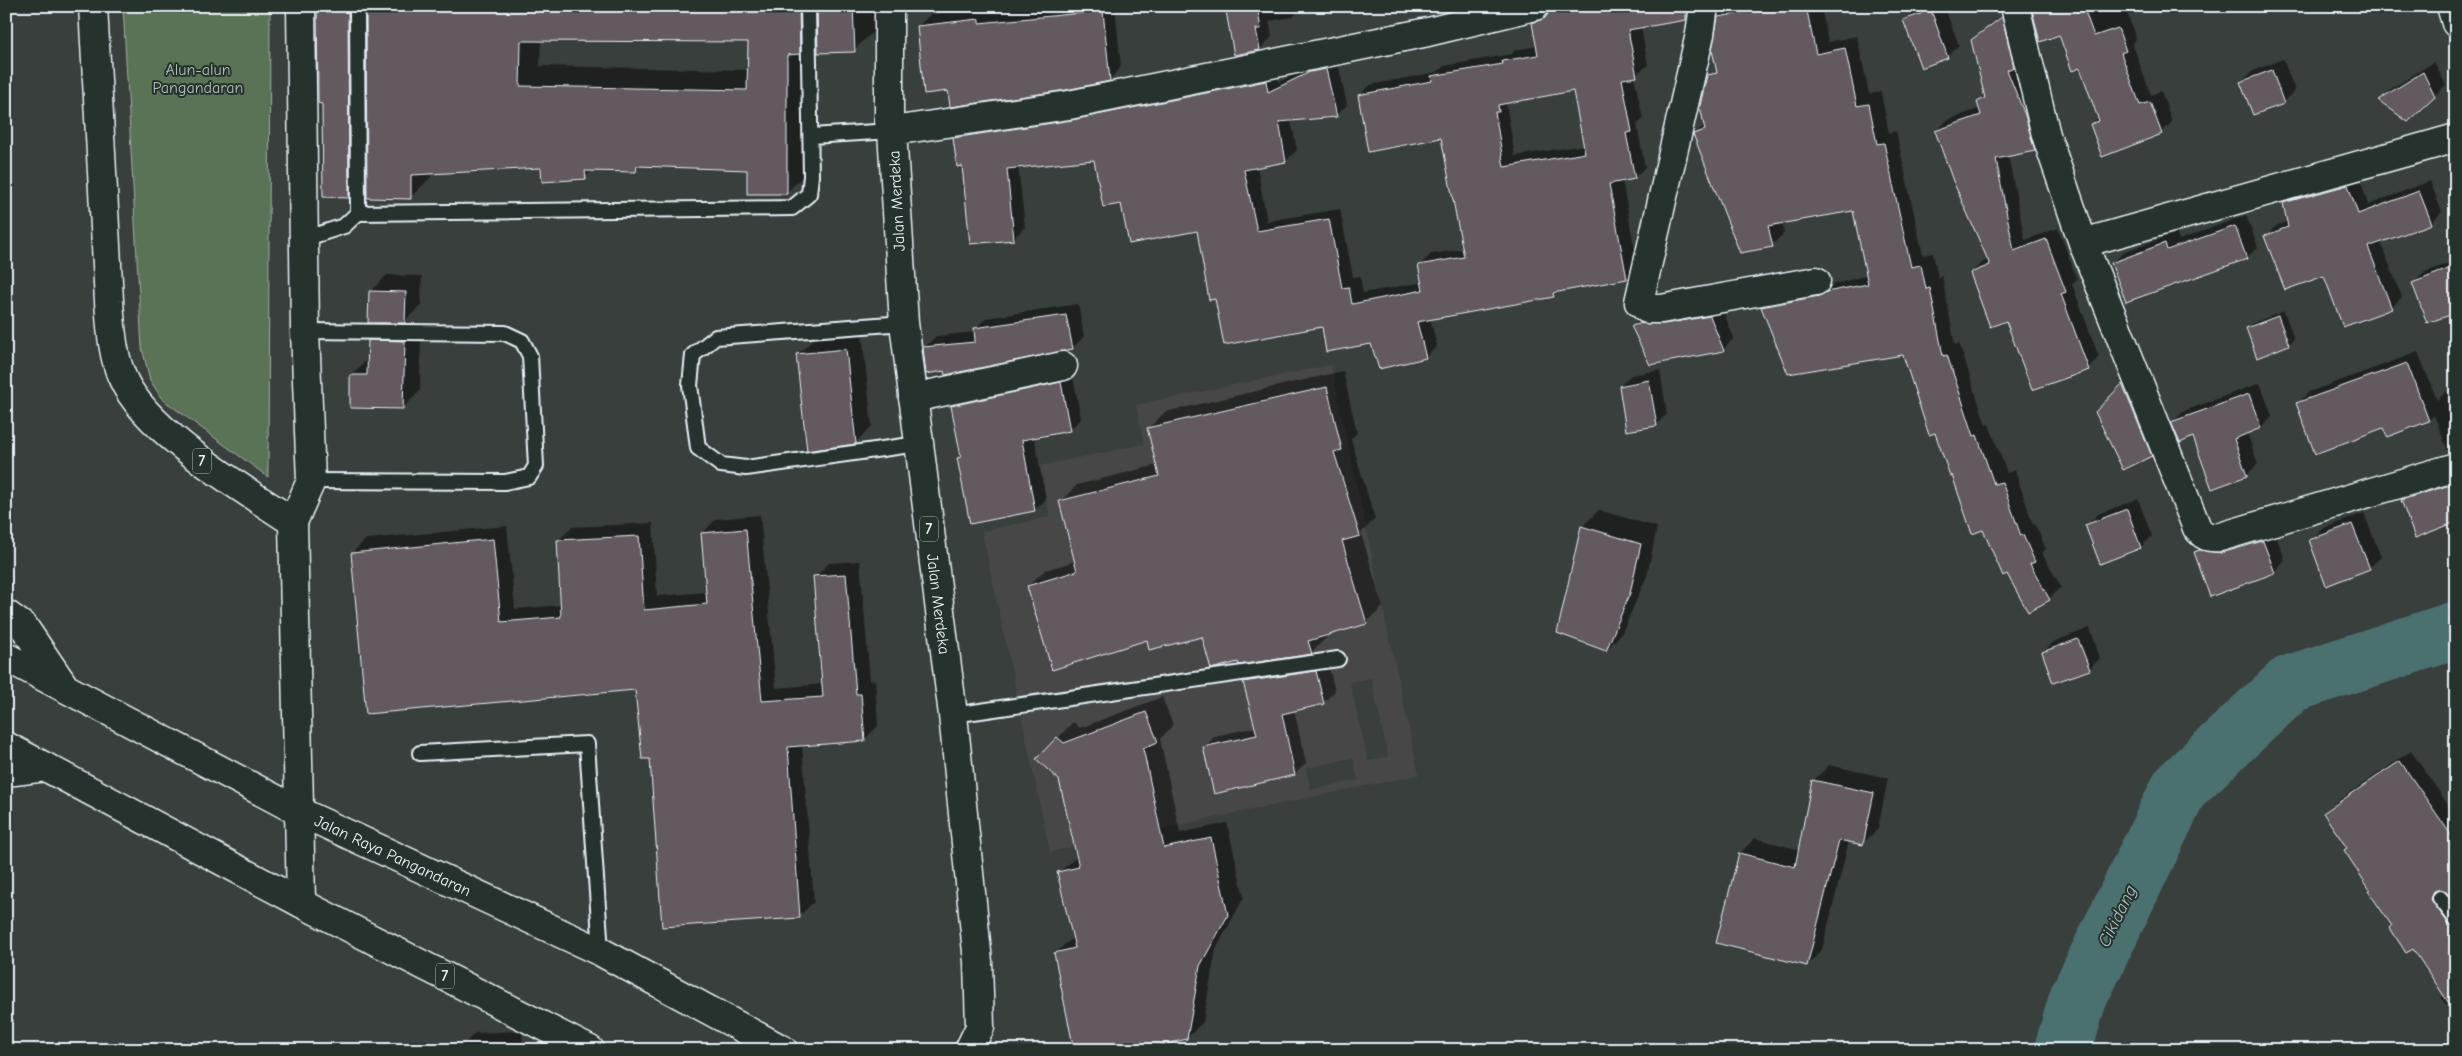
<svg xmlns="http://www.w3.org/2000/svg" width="2462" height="1056" viewBox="0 0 2462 1056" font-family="'Comic Neue',sans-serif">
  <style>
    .built { fill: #464747; fill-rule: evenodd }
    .green { fill: #5a7256; stroke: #a1b2a7 }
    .shadow { fill: #0007; fill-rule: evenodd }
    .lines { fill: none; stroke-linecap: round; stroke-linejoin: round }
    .river { stroke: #4b7070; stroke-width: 58 }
    .building { fill: #645a60; stroke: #e8f1f8; fill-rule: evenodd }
    .service-casing { stroke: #e8f1f8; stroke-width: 18 }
    .minor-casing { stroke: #e8f1f8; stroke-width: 31 }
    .tertiary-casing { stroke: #e8f1f8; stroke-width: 31 }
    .trunk-casing { stroke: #e8f1f8; stroke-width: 31 }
    .service { stroke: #26332d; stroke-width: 14 }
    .minor { stroke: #26332d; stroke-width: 28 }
    .tertiary { stroke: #26332d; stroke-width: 28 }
    .trunk { stroke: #26332d; stroke-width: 28 }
    .labels { text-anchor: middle; stroke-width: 4; stroke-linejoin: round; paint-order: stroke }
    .shield { fill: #26332d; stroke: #aeb8bb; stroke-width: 1 }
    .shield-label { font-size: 15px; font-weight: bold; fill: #e8f1f8 }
    .park-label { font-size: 16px; fill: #afbeb7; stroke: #26332d }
    .street-label { font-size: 16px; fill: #e8f1f8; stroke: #26332d }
    .water-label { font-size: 18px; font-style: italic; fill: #a9bdc2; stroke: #26332d }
  </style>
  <rect width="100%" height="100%" fill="#393f3c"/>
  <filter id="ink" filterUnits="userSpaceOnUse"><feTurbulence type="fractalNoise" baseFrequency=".02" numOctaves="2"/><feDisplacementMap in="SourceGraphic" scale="10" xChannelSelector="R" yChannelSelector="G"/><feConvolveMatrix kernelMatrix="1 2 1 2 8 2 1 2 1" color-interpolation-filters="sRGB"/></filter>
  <g filter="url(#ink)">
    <!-- built -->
    <path class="built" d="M1331 365 1419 775 1050 852 982 531 1050 517 1039 466 1144 444 1136 405ZM1326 387 1341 450 1288 463 1273 399ZM1266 399 1289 490 1155 460 1147 428ZM1187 468 1074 557 1059 501ZM1230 513 1359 536 1247 570ZM1217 528 1120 590 1136 644 1052 669 1027 586ZM1345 551 1367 624 1212 670 1190 596ZM1136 599 1184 641 1149 650ZM1371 678 1388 756 1368 761 1350 682ZM1318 681 1324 704 1253 721 1248 699ZM1146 712 1158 742 1096 767 1083 736ZM1285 729 1295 775 1214 793 1203 747ZM1057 737 1102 778 1036 759ZM1353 758 1358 780 1311 790 1306 768Z"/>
    <!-- green -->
    <path class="green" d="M123 6H270L268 477 162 399 150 380 142 348Z"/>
    <!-- shadow -->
    <path class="shadow" d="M318 6H874L875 30 854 50 818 34 807 46V172L786 193 748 169 641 165 636 170H593L585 177 542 166 431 172V177L410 198 368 178 349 197 323 102ZM541 40H749V70L540 66Z
      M940 6H1115L1121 67 1109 80 949 90 918 26 931 14 940 13Z
      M1227 6H1329L1298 12 1293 17 1269 21 1272 37 1260 49Z
      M1367 6H1390L1368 11Z
      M1555 6H1650L1641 27 1648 65 1634 76 1643 119 1637 125 1645 167 1634 178 1622 180 1638 267 1627 278 1559 291 1553 296 1430 318 1437 346 1426 357 1323 326 1216 298 1198 229 1122 203 1095 159 1018 166 1025 227 1014 238 963 165 955 138 966 127 1277 70 1279 82 1322 61 1337 58 1347 105 1336 116 1291 120 1297 150 1286 161 1257 166 1267 221 1340 209 1353 277 1360 276 1363 293 1423 282 1420 265 1431 254 1463 249 1442 137 1359 96 1370 85 1437 72 1444 66 1512 54 1515 50 1537 46 1533 23 1544 12ZM1574 90 1584 145 1515 156 1506 103Z
      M1720 6H1821L1828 42 1857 36 1869 94 1881 92 1889 133 1896 131 1923 255 1933 253 1938 278 1942 276 1955 345 1959 343 1986 425 1989 424 2007 473 2015 470 2033 525 2035 524 2046 549 2042 553 2061 587 2049 599 1983 528 1953 473 1904 354 1763 307 1775 295 1832 285 1867 275 1854 210 1782 223 1784 233 1772 245 1695 134 1727 103 1719 21Z
      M1924 6H1944L1959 45 1947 57 1905 20 1916 9Z
      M2032 6H2125L2136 39 2132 43 2151 95 2161 91 2172 122 2161 133 2091 125 2099 116 2080 67 2060 33Z
      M2013 7 2046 138 2034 149 2008 155 2025 240 2058 228 2077 279 2072 284 2099 357 2088 368 2007 319 1971 273 1983 262 1989 260 1936 132 1947 120 1981 108 1978 103 1986 95 1973 40Z
      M2283 59 2295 91 2284 102 2253 114 2241 82 2253 71Z
      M2434 62 2446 85 2434 96 2380 100 2391 89Z
      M2359 175 2368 205 2430 181 2442 212 2431 223 2380 241 2402 297 2391 308 2325 274 2266 236 2276 226 2288 221 2284 204 2295 193Z
      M2246 215 2258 247 2246 258 2112 263 2124 252 2176 233 2179 240Z
      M2456 261V325L2451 313 2414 283 2425 272Z
      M387 275 422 276 421 305 402 324H421L420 391 403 408 351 375 369 358V341L388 322 370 292Z
      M1078 304 1084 337 1072 348 945 370 924 348 936 336 975 332V329L986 318Z
      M1721 306 1734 338 1723 350 1633 326 1644 315Z
      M2284 311 2294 339 2289 344 2258 356 2247 328 2253 323Z
      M862 333 872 426 855 443 798 354 815 338Z
      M2418 352 2437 400 2442 394 2456 389V451L2448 452 2434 415 2429 420 2384 427 2298 403 2309 392Z
      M1660 370 1667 414 1656 425 1620 386 1631 375Z
      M1343 371 1357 433 1351 439 1375 519 1361 533 1383 607 1366 623 1327 635V637L1311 653 1203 635 1147 639 1028 586 1045 570 1076 561 1060 502 1077 485 1157 465 1149 428 1165 412Z
      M1072 372 1081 419 1069 430 1034 436 1046 499 1035 510 958 459 962 455 953 406 964 395Z
      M2134 374 2162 444 2151 455 2097 412Z
      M2260 383 2272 416 2261 427 2247 433 2258 464 2247 475 2213 488 2194 435 2173 422 2184 411Z
      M2456 476V521L2402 500 2414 489Z
      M2138 499 2152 536 2141 547 2100 562 2087 525 2098 514Z
      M1599 510 1657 527 1647 576 1622 633 1606 650 1582 527Z
      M2364 513 2381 557 2369 568 2311 540 2322 529Z
      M760 515 776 688 823 684 815 577 829 563 860 561 870 681 875 680 878 726 864 740 802 744 814 902 799 916 651 757 636 688 352 553 366 539 507 526 515 609 562 605 558 541 572 527 653 523 657 596 707 592 702 534 716 519Z
      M2274 530 2285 560 2274 572 2195 553 2207 541Z
      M2090 628 2100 658 2089 669 2043 652 2055 641Z
      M1327 660 1335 691 1323 703 1294 710 1306 763 1295 774 1215 792 1204 748 1215 736 1256 727 1245 682 1256 671Z
      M1162 697 1173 725 1160 739 1180 833 1227 823 1244 897 1216 949 1203 1022 1187 1038 1134 1050H1058L1064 1043 1073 1042 1055 953 1074 937 1059 872 1078 856 1058 738 1073 722 1080 728Z
      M2411 751 2456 816V903L2442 886 2443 893 2456 909V1017L2441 998 2444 995 2413 947 2393 926 2348 848 2325 813 2335 803Z
      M1829 765 1888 778 1878 829 1862 844 1849 841 1822 950 1807 965 1740 853 1755 838 1800 850 1814 780Z
      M522 1031 523 1050H458L475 1033Z
      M1592 1041 1593 1050H1558L1562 1046Z"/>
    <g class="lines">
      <!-- river -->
      <path class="river" d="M2063 1050 2078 998 2180 787 2290 684 2456 630"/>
    </g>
    <!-- building -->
    <path class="building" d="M317 6H348L349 198 323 197 322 104 318 103Z
      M366 6H799L800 54 787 55V194H747V170L637 166 636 172 585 171 586 179 542 182 541 168 411 175V199L367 198ZM521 41 748 42 747 90 520 86Z
      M817 6H853L855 52 818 53Z
      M1225 6H1257L1261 29H1256L1260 50 1234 55Z
      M1564 6H1686V20L1628 30 1637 77 1622 79 1632 132 1626 133 1635 179 1609 184 1627 279 1553 293 1554 297 1417 322 1426 358 1379 369 1371 344 1326 352 1322 327 1224 345 1215 299 1209 300 1197 231 1129 244 1121 204 1103 207 1094 160 1007 169 1014 240 970 244 962 166 957 167 953 138 1072 120 1266 81 1268 92 1310 72 1326 69 1337 117 1279 122 1286 162 1244 170 1257 231 1329 219 1342 288 1349 287 1352 304 1423 290 1418 265 1464 257 1441 138 1368 152 1358 95 1432 81 1431 76 1503 64 1502 61 1538 55 1532 23 1545 18 1550 9ZM1573 91 1585 153 1504 167 1495 112H1499L1498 105Z
      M1752 6H1806L1816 54 1845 48 1857 106 1869 104 1877 144 1884 143 1911 267 1921 265 1926 289 1930 288 1943 356 1947 355 1974 436 1977 435 1994 484 2002 482 2021 536 2023 535 2035 562 2030 564 2050 600 2028 612 2007 574 2003 576 1983 530 1972 534 1952 475 1950 476 1935 433 1929 435 1903 355 1788 374 1761 307 1819 296 1826 292 1868 284 1853 211 1768 226 1773 247 1740 253 1693 134 1705 130 1700 106 1707 75 1717 73 1712 50 1718 17 1752 11Z
      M2031 6H2083L2094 36 2118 28 2126 51 2121 53 2140 105 2150 102 2162 134 2102 157 2090 124 2099 121 2080 68 2072 71 2059 35 2040 42Z
      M1931 10 1948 58 1921 68 1903 20Z
      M1103 11 1110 81 1066 90 950 107 948 91 924 94 917 26 979 19V23Z
      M2002 17 2014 67 2007 70 2025 115 2035 151 1996 159 2014 251 2046 239 2066 292 2061 294 2089 370 2032 390 2006 321 1990 327 1970 273 1990 265 1953 181 1935 131 1981 115 1977 102 1985 98 1971 40Z
      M2272 70 2284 104 2253 115 2240 82Z
      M2423 72 2435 97 2408 122 2378 100Z
      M2348 185 2358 214 2419 191 2432 224 2368 247 2392 309 2343 327 2324 276 2285 290 2264 236 2288 227 2283 203Z
      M2235 226 2247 259 2126 302 2111 263 2165 243 2167 250Z
      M2456 266V313L2427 323 2412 283Z
      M369 291 406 292 405 323H368Z
      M1066 315 1073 349 945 375 944 371 926 374 923 347 975 342 974 328Z
      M1710 316 1724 351 1650 365 1631 326 1643 323 1664 324Z
      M2278 316 2289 345 2257 358 2246 328Z
      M368 340 405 341 403 409 350 408V375H367Z
      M846 349 856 444 807 451 796 354Z
      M2407 363 2429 421 2387 437 2383 428 2315 454 2296 403Z
      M1649 380 1657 426 1626 431 1619 386Z
      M1061 382 1070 431 1022 440 1035 511 970 524 957 458 961 457 951 406Z
      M2122 384 2152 456 2123 470 2095 412Z
      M1327 387 1342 450 1334 452 1360 536 1342 541 1367 624 1308 641 1312 654 1239 665 1238 662 1211 669 1202 637 1149 650 1147 640 1052 670 1027 586 1077 571 1059 501 1159 476 1147 428Z
      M2249 394 2261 428 2234 439 2247 476 2212 489 2193 437 2180 443 2171 422Z
      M2450 485 2456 500V522L2415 538 2401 500Z
      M2127 509 2141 548 2100 564 2085 525Z
      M2352 524 2370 569 2326 586 2309 540Z
      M1581 526 1641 544 1630 593 1606 651 1557 633Z
      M746 529 762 701 823 697 813 576 846 574 856 694H861L865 741 788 747 800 918 662 927 650 759H642L635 690 366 714 351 553 493 539 501 622 561 617 557 540 639 536 644 610 707 604 701 533Z
      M2263 541 2275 573 2210 597 2194 552 2200 550 2221 553Z
      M2078 639 2090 670 2053 683 2042 652Z
      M1316 671 1324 704 1282 714 1295 775 1214 794 1203 747 1257 735 1243 682Z
      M1146 712 1158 742 1143 748 1164 848 1211 838 1228 915 1200 966 1187 1039 1140 1050H1074L1054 953 1075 948 1057 872 1079 867 1059 780 1036 759 1057 737 1064 743Z
      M2400 761 2456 842V904L2443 890 2434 891 2431 899 2449 924 2456 928V1014L2413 949 2406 953 2390 928 2392 926 2368 891 2370 890 2344 850 2347 848 2323 813Z
      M1812 780 1874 793 1863 845 1839 840 1807 966 1716 943 1739 853 1795 867Z"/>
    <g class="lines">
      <!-- service casing -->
      <g class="service-casing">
        <path id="service" d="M811 136 892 131
          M358 213 792 208 809 194 811 176 808 6
          M304 239 344 226 358 213 357 6
          M904 323 716 337 693 355 690 385 698 448 721 465 746 468 918 444
          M305 331 505 333 522 341 530 356 536 466 529 477 505 482 311 481
          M953 715 1338 659
          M420 753 587 744 601 952
          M2440 898 2456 919"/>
      </g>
      <!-- minor casing -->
      <g class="minor-casing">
        <path id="minor" d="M1704 6 1700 34 1639 302 1647 309H1661L1816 281
          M2015 6 2046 135 2083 243 2197 528C2204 537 2209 538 2220 537L2456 467
          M2451 6 2456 23
          M892 131 1069 105 1428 32 1535 6
          M2083 243 2456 138
          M913 398 1063 366
          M293 522 311 481 305 331 301 6"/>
      </g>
      <!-- tertiary casing -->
      <g class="tertiary-casing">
        <path id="tertiary" d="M6 614 24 627 64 686
          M6 657 300 812
          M6 746 301 903
          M6 772 46 767"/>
      </g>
      <!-- trunk casing -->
      <g class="trunk-casing">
        <path id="trunk" d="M93 6 109 301C111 327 112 355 123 379 147 433 244 489 293 522L301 903 590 1050
          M889 6V121L892 131 904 323 953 715 978 962 980 1027 969 1050
          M300 812 601 952 783 1050"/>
      </g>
      <!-- service -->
      <use href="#service" class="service"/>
      <!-- minor -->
      <use href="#minor" class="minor"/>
      <!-- tertiary -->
      <use href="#tertiary" class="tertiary"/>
      <!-- trunk -->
      <use href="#trunk" class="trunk"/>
    </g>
  </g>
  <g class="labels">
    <!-- shield labels -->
    <g class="shield">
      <rect x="193" y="448.5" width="18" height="25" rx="4"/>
      <rect x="920" y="516.5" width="18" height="25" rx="4"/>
      <rect x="436" y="963.5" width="18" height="25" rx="4"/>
    </g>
    <g class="shield-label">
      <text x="202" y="466">7</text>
      <text x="929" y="534">7</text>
      <text x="445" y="981">7</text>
    </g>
    <!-- park labels -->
    <g class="park-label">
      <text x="198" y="75">Alun-alun<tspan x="198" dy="18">Pangandaran</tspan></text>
    </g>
    <!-- street labels -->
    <g class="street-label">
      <text transform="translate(896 201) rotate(-93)" y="6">Jalan Merdeka</text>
      <text transform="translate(939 604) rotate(83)" y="6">Jalan Merdeka</text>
      <text transform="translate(393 855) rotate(25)" y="6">Jalan Raya Pangandaran</text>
    </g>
    <!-- water labels -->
    <g class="water-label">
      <text transform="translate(2117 916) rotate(-64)" y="6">Cikidang</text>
    </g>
  </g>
  <!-- margin -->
  <rect width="2462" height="1056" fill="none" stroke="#26332d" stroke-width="25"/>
  <rect x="12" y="12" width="2437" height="1031" fill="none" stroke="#e8f1f8" stroke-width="2" filter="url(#ink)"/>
</svg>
